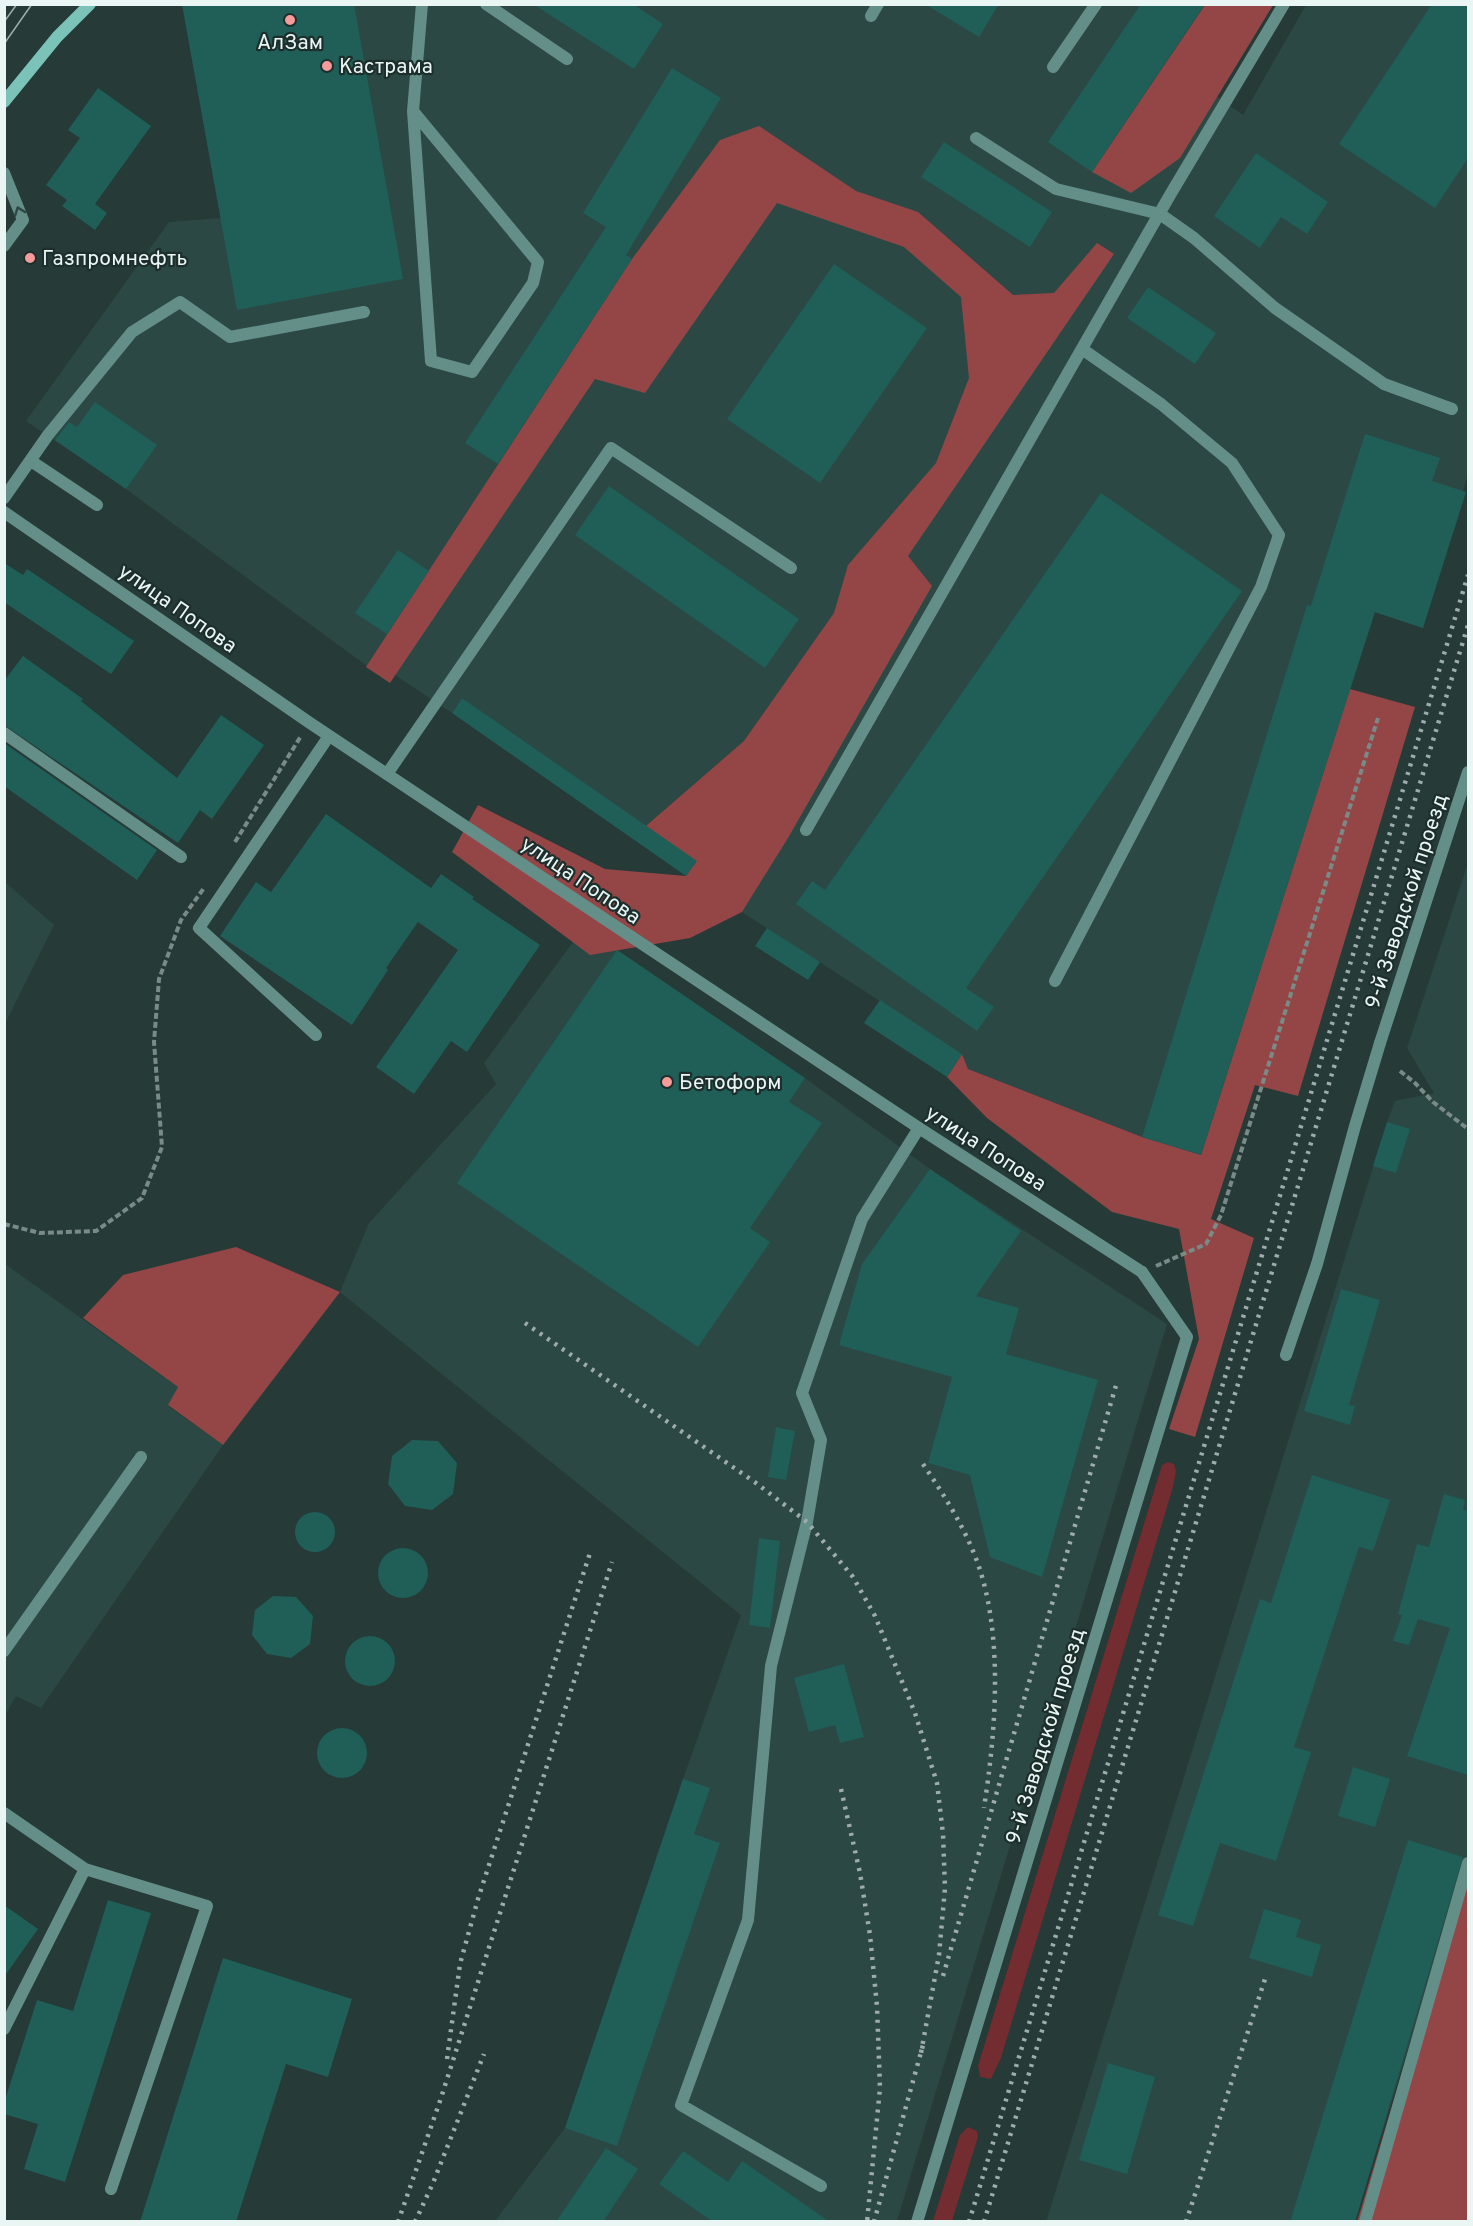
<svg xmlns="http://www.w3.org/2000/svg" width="1473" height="2226" viewBox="0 0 1473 2226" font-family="Overpass,sans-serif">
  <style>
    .built { fill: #2b4845 }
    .green { fill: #732c2f }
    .forest { fill: #944647 }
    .building { fill: #205e58 }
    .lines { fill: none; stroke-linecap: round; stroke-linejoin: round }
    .path { stroke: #798a87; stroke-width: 4; stroke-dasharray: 6 3; stroke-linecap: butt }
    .service { stroke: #648f89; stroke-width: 12 }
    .minor { stroke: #648f89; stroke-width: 12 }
    .secondary { stroke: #7bc2b8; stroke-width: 12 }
    .tram { stroke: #9eadab; stroke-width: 1.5 }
    .rail { stroke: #9eadab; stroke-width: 4.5; stroke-dasharray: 3 6; stroke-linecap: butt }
    .oneway { stroke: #2e4744 }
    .poi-dot { fill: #f59b9a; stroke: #1c2f2d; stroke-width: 2 }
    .labels { text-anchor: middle; stroke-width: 4.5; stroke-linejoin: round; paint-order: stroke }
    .poi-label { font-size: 21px; fill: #eaf6f4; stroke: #1c2f2d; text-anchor: start }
    .street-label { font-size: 21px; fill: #eaf6f4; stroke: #1c2f2d }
  </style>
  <rect width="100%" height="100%" fill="#263a37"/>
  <!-- built -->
  <path class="built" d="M182 5H1240L1193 79 1243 115 1306 5H1468V474L1423 628 1374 612 1201 1155 1142 1137 968 1069 962 1054 686 876 696 861 462 698 452 713 395 675 390 683 126 489 26 421 169 222 221 218Z
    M1468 863V1853L1355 2221 1046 2222 1387 1122 1395 1101 1434 1093 1407 1048Z
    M5 882 54 925 5 1024Z
    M584 927 805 1078 930 1169 1167 1324 897 2221H495L565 2128 683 1779 741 1615 340 1292 369 1223 496 1084 484 1063Z
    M5 1264 178 1387 168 1406 223 1445 41 1708 16 1696 5 1715Z"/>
  <!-- green -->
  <path class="green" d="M1168 1462 1174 1464 1176 1471 1173 1487 1001 2058 991 2079 980 2077 978 2066 1162 1465Z
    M968 2127 977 2131 978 2137 952 2221H933L960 2135Z"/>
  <!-- forest -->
  <path class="forest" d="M1205 5H1273L1180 158 1131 193 1092 172Z
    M759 126 856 191 918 212 1013 295 1054 293 1097 243 1114 254 908 556 932 586 788 838 742 912 690 938 590 955 452 852 478 805 605 869 686 876 696 862 646 826 744 741 834 613 848 565 936 463 969 378 961 297 904 247 777 203 645 393 595 379 390 683 366 667 632 259 720 140Z
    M1350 689 1415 707 1298 1096 1255 1085 1211 1219 1254 1238 1195 1437 1169 1429 1199 1339 1179 1229 1112 1212 987 1118 947 1077 962 1054 968 1069 1142 1137 1201 1155Z
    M236 1247 340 1292 223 1445 168 1405 178 1387 83 1318 123 1275Z
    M1468 1855V2221L1357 2222 1467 1858Z"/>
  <!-- building -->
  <path class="building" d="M182 4H354L403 279 237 310Z
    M533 4H633L663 24 634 69Z
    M925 4H999L979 37Z
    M1141 4H1205L1092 172 1048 142Z
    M1432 4H1468V158L1435 208 1339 144Z
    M672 68 721 98 626 255 632 259 498 464 465 443 606 227 583 213Z
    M98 88 151 126 95 204 107 213 95 230 62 206 67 200 46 185 80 138 68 130Z
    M944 142 1052 212 1030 247 921 177Z
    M1256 153 1328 202 1307 234 1281 217 1260 248 1214 216Z
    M834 264 927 328 820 483 727 419Z
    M1148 287 1216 333 1195 364 1127 318Z
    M95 402 157 445 126 489 55 440 69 422 77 427Z
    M1365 434 1440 458 1432 481 1466 492 1423 628 1375 612 1201 1155 1142 1137 1307 605 1311 606Z
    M609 486 799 619 765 668 575 535Z
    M1101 493 1242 591 966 988 994 1007 977 1031 796 904 812 881 825 890Z
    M398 550 429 571 387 634 355 613Z
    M4 563 23 575 27 569 134 641 111 674 4 602Z
    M23 656 83 699 81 701 177 778 221 715 264 745 212 819 200 810 178 843 4 725V681Z
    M462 698 697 861 686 876 452 713Z
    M4 743 157 850 137 880 4 786Z
    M326 814 431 888 441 874 474 897 472 899 540 945 467 1052 451 1041 414 1094 376 1067 458 950 418 922 386 968 388 970 352 1025 220 936 256 882 271 892Z
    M767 928 820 962 808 980 755 946Z
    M617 950 805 1078 789 1102 822 1123 750 1228 770 1242 698 1347 457 1183Z
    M880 1000 962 1054 947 1077 864 1023Z
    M1387 1122 1410 1129 1396 1173 1373 1166Z
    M930 1169 1021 1231 976 1296 1019 1308 1006 1354 1098 1380 1042 1577 990 1557 970 1475 928 1463 952 1377 839 1345 862 1264Z
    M1341 1289 1380 1300 1349 1405 1355 1406 1350 1425 1304 1411Z
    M776 1427 795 1431 786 1480 768 1477Z
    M412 1440 438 1441 457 1463 453 1494 432 1510 405 1506 388 1484 392 1456Z
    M1312 1475 1390 1500 1373 1551 1359 1547 1294 1747 1311 1752 1276 1861 1220 1843 1193 1926 1158 1915 1260 1599 1271 1603Z
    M1444 1494 1465 1500 1463 1510 1468 1511V1775L1407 1756 1450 1628 1418 1619 1409 1645 1393 1641 1402 1615 1398 1614 1417 1544 1429 1547Z
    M295 1532a20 20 0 1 1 40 0a20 20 0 1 1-40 0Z
    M759 1538 780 1541 770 1628 749 1625Z
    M378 1573a25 25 0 1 1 50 0a25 25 0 1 1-50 0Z
    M273 1596 296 1597 313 1616 310 1644 291 1658 267 1654 252 1635 255 1610Z
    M345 1661a25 25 0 1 1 50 0a25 25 0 1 1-50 0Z
    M844 1664 864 1737 840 1743 835 1725 809 1732 794 1678Z
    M317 1753a25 25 0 1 1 50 0a25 25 0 1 1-50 0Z
    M1353 1767 1390 1779 1375 1827 1338 1816Z
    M683 1779 710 1788 694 1834 720 1843 617 2146 565 2128Z
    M1408 1840 1463 1857 1355 2222H1290Z
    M108 1900 151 1913 65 2182 24 2169 38 2124 4 2114V2103L37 2000 73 2011Z
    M4 1905 38 1929 4 1977Z
    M1264 1909 1301 1920 1296 1937 1321 1945 1312 1977 1249 1958Z
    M223 1958 352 1999 328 2077 286 2064 236 2222H140Z
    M1108 2063 1155 2077 1127 2174 1079 2160Z
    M606 2148 638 2169 603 2222H556Z
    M683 2151 728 2182 742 2161 830 2222H713L659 2184Z"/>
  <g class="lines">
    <!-- path -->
    <path class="path" d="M235 842 301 736
      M1400 1071 1415 1083 1433 1102 1468 1129
      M4 1224 40 1233 96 1231 142 1198 162 1147 154 1042 159 979 181 920 204 888
      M1156 1266 1206 1244 1221 1215 1378 718"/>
    <!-- service -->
    <path class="service" d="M486 4 567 59
      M871 16 878 4
      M1053 67 1096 4
      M413 111 538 262 533 283 472 372 431 361 413 111 422 4
      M976 138 1056 189 1160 214 1194 238 1275 308 1384 384 1452 409
      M4 173 23 220 4 246
      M31 461 97 505
      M4 498 48 435 132 332 180 302 230 337 364 312
      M4 733 181 857
      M387 774 611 448 791 568
      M806 830 1170 195 1284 4
      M1055 981 1261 587 1279 535 1232 463 1161 404 1082 349
      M316 1035 199 928 329 736
      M1286 1355 1317 1264 1355 1126 1380 1043
      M4 1651 141 1457
      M4 1813 85 1869 207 1906 111 2189
      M4 2029 85 1869
      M821 2186 681 2105 748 1920 771 1666 807 1522 821 1440 802 1393 862 1219 919 1128
      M917 2222 1187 1337 1142 1272
      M1365 2222 1468 1863"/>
    <!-- minor -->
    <path class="minor" d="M4 512 310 723 919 1128 1142 1272
      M1380 1043 1468 772"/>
    <!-- secondary -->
    <path class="secondary" d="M4 102 57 37 90 4"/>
    <!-- tram -->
    <path class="tram" d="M4 22 17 4
      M4 44 32 4"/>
    <!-- rail -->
    <path class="rail" d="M525 1323 756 1483 807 1522 853 1577 875 1616 915 1713 937 1783 943 1834 945 1888 939 1955 921 2053
      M923 1464C942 1492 960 1520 973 1551 1005 1627 996 1729 984 1808
      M841 1789 860 1873 870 1935 877 2006 880 2088 867 2222
      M943 1976 1117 1382
      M447 2059 460 1964 478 1899 590 1553
      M398 2222 441 2098 612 1562
      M415 2222 433 2183 484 2054
      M874 2222 923 2045
      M969 2222 1468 575
      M984 2222 1468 625
      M1186 2222 1266 1976"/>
  </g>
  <!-- one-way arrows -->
  <defs><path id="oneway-chevron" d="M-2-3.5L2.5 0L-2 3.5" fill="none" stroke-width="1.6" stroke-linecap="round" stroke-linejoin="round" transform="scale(1.5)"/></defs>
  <use class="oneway" href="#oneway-chevron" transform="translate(19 211) rotate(-110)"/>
  <!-- markers -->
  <g class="poi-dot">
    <circle cx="290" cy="20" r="6"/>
    <circle cx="327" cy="66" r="6"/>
    <circle cx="30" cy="258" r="6"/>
    <circle cx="667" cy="1082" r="6"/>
  </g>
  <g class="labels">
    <!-- poi labels -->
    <g class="poi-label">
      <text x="290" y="49" text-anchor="middle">АлЗам</text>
      <text x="339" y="73">Кастрама</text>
      <text x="42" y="265">Газпромнефть</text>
      <text x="679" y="1089">Бетоформ</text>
    </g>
    <!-- street labels -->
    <g class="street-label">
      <text transform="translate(178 608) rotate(35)" y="7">улица Попова</text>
      <text transform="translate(581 880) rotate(34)" y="7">улица Попова</text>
      <text transform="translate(1406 901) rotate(-72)" y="7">9-й Заводской проезд</text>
      <text transform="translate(986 1148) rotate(33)" y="7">улица Попова</text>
      <text transform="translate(1045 1736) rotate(-73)" y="7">9-й Заводской проезд</text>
    </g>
  </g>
  <!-- border -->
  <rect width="1473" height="2226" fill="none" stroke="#eaf6f4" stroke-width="12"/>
</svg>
